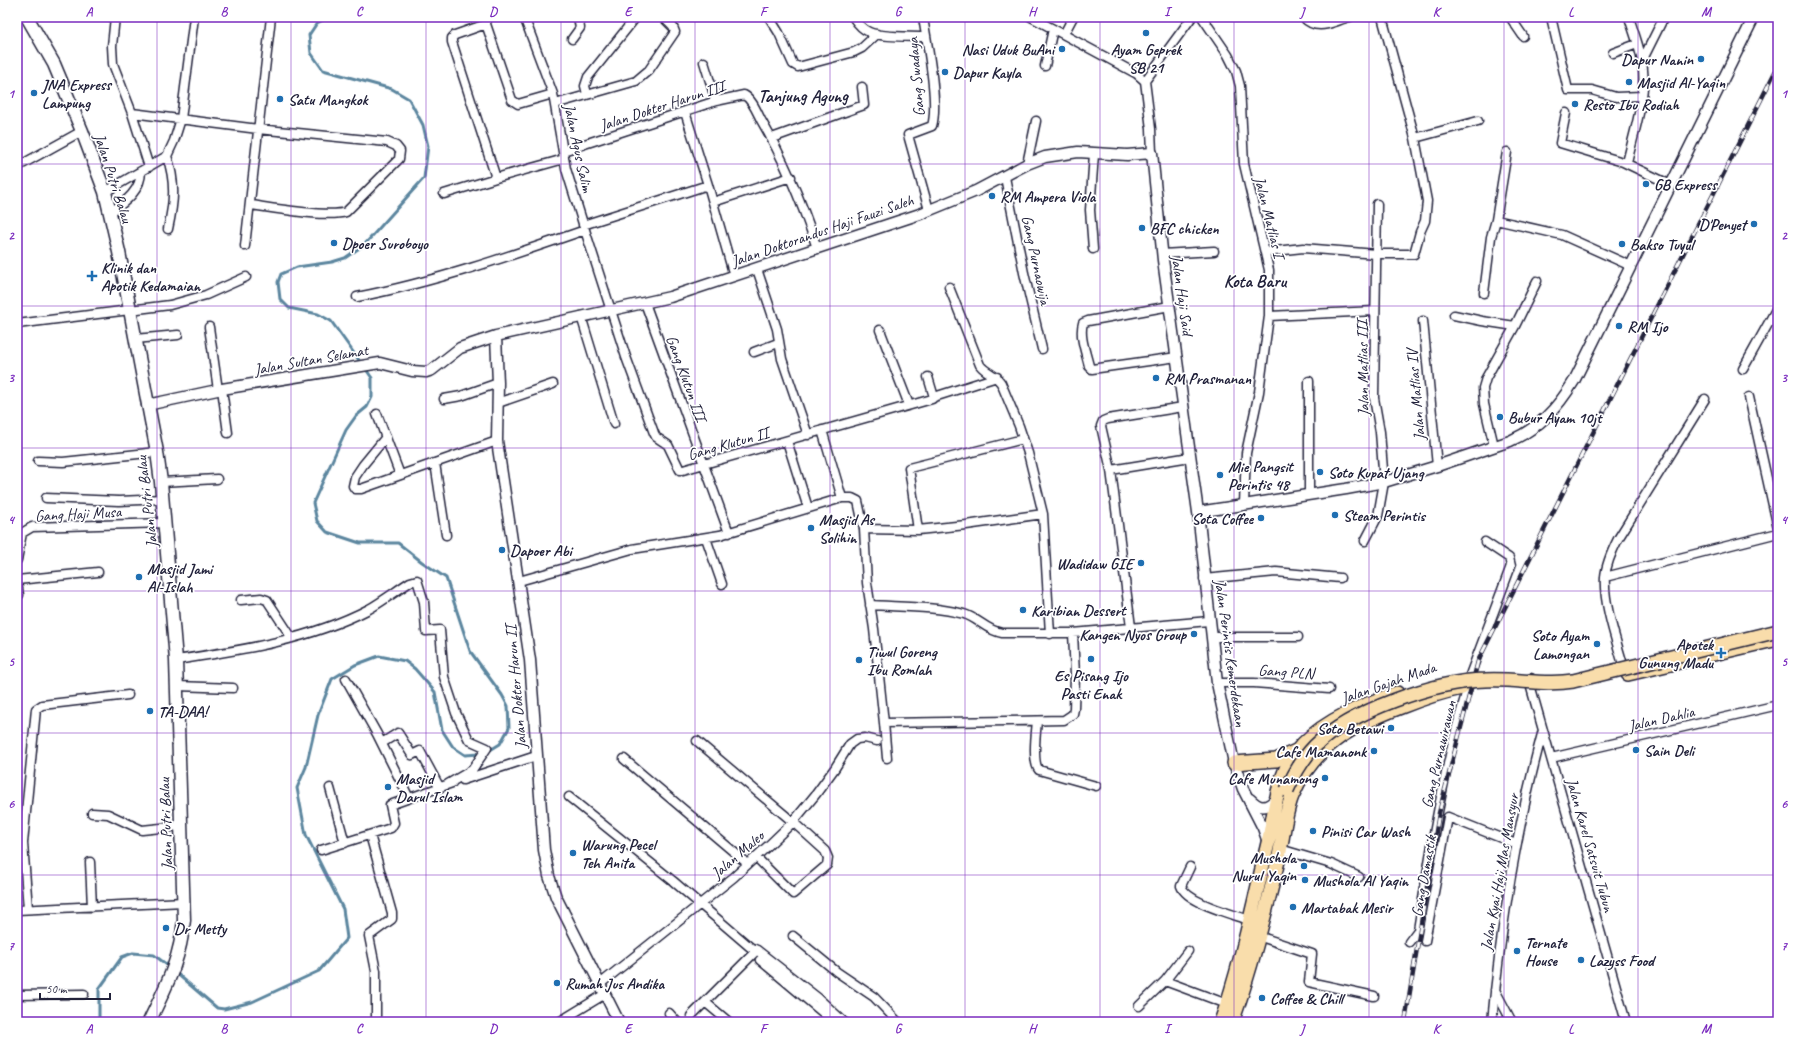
<svg xmlns="http://www.w3.org/2000/svg" width="1795" height="1039" viewBox="0 0 1795 1039" font-family="Caveat,sans-serif">
  <style>
    .lines { fill: none; stroke-linecap: round; stroke-linejoin: round }
    .stream { stroke: #5b869f; stroke-width: 3 }
    .minor-casing { stroke: #22223b; stroke-width: 11 }
    .tertiary-casing { stroke: #22223b; stroke-width: 13 }
    .secondary-casing { stroke: #22223b; stroke-width: 15 }
    .primary-casing { stroke: #22223b; stroke-width: 16 }
    .minor { stroke: #fff; stroke-width: 8 }
    .tertiary { stroke: #fff; stroke-width: 10 }
    .secondary { stroke: #fff; stroke-width: 12 }
    .primary { stroke: #f9ddab; stroke-width: 13 }
    .rail-casing { stroke: #22223b; stroke-width: 4.5 }
    .rail { stroke: #fff; stroke-width: 3; stroke-dasharray: 9; stroke-linecap: butt }
    .primary-bridge-casing { stroke: #22223b; stroke-width: 16; stroke-linecap: butt }
    .primary-bridge { stroke: #f9ddab; stroke-width: 13 }
    .grid { fill: none; stroke: #7b2cbf; stroke-width: 1; stroke-opacity: 0.55 }
    .poi-dot { fill: #1f6fb2; stroke: #fff; stroke-width: 1.5 }
    .labels { text-anchor: middle; stroke-width: 3.5; stroke-linejoin: round; paint-order: stroke }
    .poi-label { font-size: 16px; font-weight: bold; fill: #22223b; stroke: #fff; text-anchor: start }
    .street-label { font-size: 16px; fill: #22223b; stroke: #fff }
    .quarter-label { font-size: 18px; font-weight: bold; fill: #22223b; stroke: #fff }
    .neatline { fill: none; stroke: #7b2cbf; stroke-width: 1.5 }
    .grid-label { font-size: 13px; text-anchor: middle; font-weight: bold; fill: #7b2cbf }
  </style>
  <rect width="100%" height="100%" fill="#fff"/>
  <filter id="ink" filterUnits="userSpaceOnUse"><feTurbulence type="fractalNoise" baseFrequency=".025" numOctaves="2"/><feDisplacementMap in="SourceGraphic" scale="8" xChannelSelector="R" yChannelSelector="G"/><feConvolveMatrix kernelMatrix="1 2 1 2 8 2 1 2 1" color-interpolation-filters="sRGB"/></filter>
  <g filter="url(#ink)">
    <g class="lines">
      <!-- stream -->
      <path class="stream" d="M329 17 317 23 309 35 311 53 323 70 392 89 409 99 423 125 428 146 424 178 365 244 345 258 332 262 297 267 281 274 278 282 280 299 289 308 318 314 331 321 361 363
        M365 368 372 378V397L367 407 356 416 346 430 313 503 317 521 327 532 360 543H398L422 562 446 578 470 651 502 695 508 706 509 728 500 744 487 752
        M175 972 217 1008 224 1009 252 1002 319 971 347 938 343 909 306 835 297 788 306 767 318 715 332 679 355 665 379 656 405 661 415 669 435 692 442 730 453 747 465 755 480 754
        M99 1022V989L122 957 133 953 154 955 171 968"/>
      <!-- minor casing -->
      <g class="minor-casing">
        <path id="minor" d="M115 17 112 46 113 64 132 113 149 167
          M485 17 486 24 512 100 518 104 553 94
          M524 17 553 94 566 169 585 230 626 357 654 433 656 437 668 445 680 470H683L932 399 934 397 928 377
          M769 17 779 33 793 64 798 67 854 52 862 48 877 34
          M853 17C857 23 862 29 869 32 883 38 910 36 926 37
          M923 17C927 44 939 102 932 126L908 135 929 210
          M1031 17 1137 74 1145 81 1151 129 1152 153
          M1202 17 1228 55 1236 71 1240 86 1244 164 1269 270V316L1259 392 1246 453 1244 504
          M1303 17C1318 33 1333 21 1350 17
          M1510 17 1523 36
          M1551 17 1568 90H1592L1616 97 1642 96
          M486 24 455 35 452 38V42L496 178
          M1064 34 1073 17
          M572 39 580 28 578 17
          M1613 53 1637 44
          M1642 61 1664 17
          M704 62 716 101
          M1045 66 1053 29
          M1145 81 1192 17
          M587 94 585 86 588 77 636 17
          M555 104 636 81 649 70 675 32 673 27 663 17
          M685 112 708 185 734 276
          M132 113 258 129 387 142 396 146 400 151 399 159 346 212C328 218 272 208 251 205
          M1566 113 1560 143 1623 162 1671 185
          M772 138 864 105 862 87
          M1415 138 1478 121
          M563 151 716 101 744 95C752 99 757 112 761 120 785 161 802 203 817 248
          M167 156C176 183 174 202 168 229
          M1627 163C1633 136 1646 97 1643 70 1642 52 1634 34 1629 17
          M1027 164 1036 121
          M17 167 82 131
          M1005 177 1024 273 1042 349
          M105 192 167 156 174 141 181 119 194 17
          M444 194 496 178 564 159
          M713 202 791 177
          M110 213C125 202 141 191 141 171
          M1496 220 1507 152
          M583 225 708 185
          M245 246 271 17
          M1093 249 1090 210 1094 154
          M1266 252 1303 248 1376 254H1414L1420 232 1425 221 1427 201 1415 138 1382 17
          M1162 254 1214 251
          M757 269 777 329 782 359 808 435
          M949 287 980 365C986 373 995 374 1001 383L1019 426 1028 453 1043 514 1050 634
          M1484 293 1491 237 1496 220 1562 235 1631 266
          M357 297C435 282 510 256 585 230
          M645 303 729 533
          M1170 306 1088 321 1083 323C1079 336 1086 353 1089 366L1092 369 1177 357
          M1454 315 1482 321 1515 326
          M581 316 614 424
          M1269 316 1375 311
          M1423 321 1437 466
          M17 324 170 305 206 295 246 277
          M209 327 218 390
          M880 330 909 405
          M135 339 178 335
          M754 352 778 343
          M1743 369 1778 306
          M1309 381V495
          M222 389 228 433
          M934 397 997 377
          M1749 397 1778 528
          M444 399 461 396 498 383
          M498 403 553 384
          M377 414 400 475
          M822 430 842 498
          M386 437 363 465 355 477 353 486 355 489H361L497 441
          M787 441 808 508
          M1494 446 1484 404 1483 388 1486 378 1515 326 1537 281
          M38 461 63 462 157 452
          M435 463 446 535
          M1111 470 1190 457
          M161 482 217 479
          M46 498 119 501 163 499
          M864 529 918 530 966 525 1043 514
          M918 530 909 468 1023 439
          M706 538 722 584
          M1365 541 1378 516 1384 482 1380 432 1374 398 1377 204
          M17 560 22 533 32 527 165 523
          M1605 577 1778 533
          M1204 579 1276 572 1340 578
          M17 580 98 572
          M17 581 19 595
          M519 581 632 549 720 535 842 498H852L858 501 864 529 867 583 874 629 884 723 1064 720 1073 714 1074 709 1075 675 1073 633
          M241 600 261 598 267 600 292 638
          M870 605C901 607 934 606 964 614 978 618 987 631 1002 633H1073L1209 621
          M1131 627 1111 470 1101 426 1103 421 1108 419 1183 407
          M1212 637H1298
          M176 660C243 650 309 640 369 609 383 601 396 591 410 582L417 580 424 602 426 631 440 630 444 677 456 713 469 740 487 748 472 770 448 784
          M1625 672C1618 645 1603 605 1605 577 1606 564 1612 551 1618 539L1705 399
          M1470 675 1511 566 1509 558 1485 542
          M1531 678V688L1626 1022
          M346 679 377 734 409 798
          M1217 683H1254L1329 689
          M177 686 233 688
          M1037 721C1036 732 1032 763 1039 770L1096 786
          M884 723 887 758
          M697 741 793 822 825 851 828 858 827 865 793 894 756 857
          M382 743 398 733 412 755 420 751 440 788
          M1551 758 1778 705
          M624 759 748 864
          M463 780 536 756
          M330 788 345 843
          M569 797 673 881 750 947 757 950 818 998 844 1022
          M92 813 108 814 142 830 180 826
          M370 835 392 913V919L369 936 376 971V1022
          M1280 849 1331 864 1359 877
          M321 850 391 828 394 823 390 805 452 783
          M90 862 92 907
          M1190 867 1181 886C1187 903 1233 914 1249 920
          M28 909 23 843 36 709 42 705 128 695
          M17 910 184 902
          M793 936 837 972 874 997 898 1022
          M1258 936 1312 954 1309 982 1374 996
          M1425 941 1448 817 1516 844
          M1409 942 1418 930C1431 848 1444 766 1468 687
          M760 960 834 1022
          M1165 981 1188 951
          M600 984 734 877 771 843 793 822 816 794 835 768 850 744 857 739 865 738 877 741
          M1495 990 1512 1022
          M17 995 84 994
          M705 1002 729 1022
          M1139 1006 1165 981 1227 1004
          M669 1013 677 1022
          M691 1016 757 950
          M559 1022 605 994
          M1492 1022C1501 923 1517 826 1543 730"/>
      </g>
      <!-- tertiary casing -->
      <g class="tertiary-casing">
        <path id="tertiary" d="M496 336 498 383 497 441 530 660 544 850 549 876 556 897 619 1022
          M147 405 222 389 380 363 412 371 426 372 432 370 460 348 496 336 670 297 920 214 976 191 1027 164 1045 157 1078 152 1127 155 1152 153 1163 260 1198 512 1217 683 1234 763 1243 789 1263 828 1268 842
          M1198 512 1346 489 1384 482 1437 466 1510 441C1539 428 1557 409 1574 381L1754 17
          M1250 799C1260 809 1266 809 1276 799"/>
      </g>
      <!-- secondary casing -->
      <g class="secondary-casing">
        <path id="secondary" d="M27 17 54 64 82 131 105 192 119 252 157 452 161 482 176 660 184 920C180 961 166 986 149 1022"/>
      </g>
      <!-- primary casing -->
      <g class="primary-casing">
        <path id="primary" d="M1628 674 1778 639
          M1234 763 1276 760 1296 751
          M1221 1022C1241 966 1254 901 1268 843 1275 812 1276 778 1296 752 1318 723 1364 704 1397 693
          M1232 1022C1251 970 1265 915 1278 861 1283 840 1284 816 1292 796 1313 746 1353 725 1401 707 1421 699 1441 692 1462 688"/>
      </g>
      <!-- minor -->
      <use href="#minor" class="minor"/>
      <!-- tertiary -->
      <use href="#tertiary" class="tertiary"/>
      <!-- secondary -->
      <use href="#secondary" class="secondary"/>
      <!-- primary -->
      <use href="#primary" class="primary"/>
      <!-- rail casing -->
      <g class="rail-casing">
        <path id="rail" d="M1405 1022 1439 813 1478 661 1778 66"/>
      </g>
      <!-- rail -->
      <use href="#rail" class="rail"/>
      <!-- primary-bridge casing -->
      <g class="primary-bridge-casing">
        <path id="primary-bridge" d="M1287 790C1294 774 1303 758 1315 746 1350 711 1436 681 1485 680 1515 678 1544 686 1573 681L1778 631"/>
      </g>
      <!-- primary-bridge -->
      <use href="#primary-bridge" class="primary-bridge"/>
    </g>
  </g>
  <!-- grid -->
  <path class="grid" d="M157 17V1022M291 17V1022M426 17V1022M561 17V1022M695 17V1022M830 17V1022M965 17V1022M1100 17V1022M1234 17V1022M1369 17V1022M1504 17V1022M1638 17V1022M17 164H1778M17 306H1778M17 448H1778M17 591H1778M17 733H1778M17 875H1778"/>
  <!-- markers -->
  <g class="poi-dot">
    <circle cx="1146" cy="33" r="4"/>
    <circle cx="1062" cy="49" r="4"/>
    <circle cx="1701" cy="59" r="4"/>
    <circle cx="945" cy="72" r="4"/>
    <circle cx="1629" cy="82" r="4"/>
    <circle cx="34" cy="93" r="4"/>
    <circle cx="280" cy="99" r="4"/>
    <circle cx="1575" cy="104" r="4"/>
    <circle cx="1646" cy="184" r="4"/>
    <circle cx="992" cy="196" r="4"/>
    <circle cx="1754" cy="224" r="4"/>
    <circle cx="1142" cy="228" r="4"/>
    <circle cx="334" cy="243" r="4"/>
    <circle cx="1622" cy="244" r="4"/>
    <path d="M90 270h4v4h4v4h-4v4h-4v-4h-4v-4h4z"/>
    <circle cx="1619" cy="326" r="4"/>
    <circle cx="1156" cy="378" r="4"/>
    <circle cx="1500" cy="417" r="4"/>
    <circle cx="1320" cy="472" r="4"/>
    <circle cx="1220" cy="475" r="4"/>
    <circle cx="1335" cy="515" r="4"/>
    <circle cx="1261" cy="518" r="4"/>
    <circle cx="811" cy="528" r="4"/>
    <circle cx="502" cy="550" r="4"/>
    <circle cx="1141" cy="563" r="4"/>
    <circle cx="139" cy="577" r="4"/>
    <circle cx="1023" cy="610" r="4"/>
    <circle cx="1194" cy="634" r="4"/>
    <circle cx="1597" cy="644" r="4"/>
    <path d="M1719 647h4v4h4v4h-4v4h-4v-4h-4v-4h4z"/>
    <circle cx="1091" cy="659" r="4"/>
    <circle cx="859" cy="660" r="4"/>
    <circle cx="150" cy="711" r="4"/>
    <circle cx="1391" cy="728" r="4"/>
    <circle cx="1636" cy="750" r="4"/>
    <circle cx="1374" cy="751" r="4"/>
    <circle cx="1325" cy="778" r="4"/>
    <circle cx="388" cy="787" r="4"/>
    <circle cx="1313" cy="831" r="4"/>
    <circle cx="573" cy="853" r="4"/>
    <circle cx="1304" cy="866" r="4"/>
    <circle cx="1305" cy="880" r="4"/>
    <circle cx="1293" cy="907" r="4"/>
    <circle cx="166" cy="928" r="4"/>
    <circle cx="1517" cy="951" r="4"/>
    <circle cx="1581" cy="960" r="4"/>
    <circle cx="557" cy="983" r="4"/>
    <circle cx="1262" cy="998" r="4"/>
  </g>
  <g class="labels">
    <!-- poi labels -->
    <g class="poi-label">
      <text x="1054" y="55" text-anchor="end">Nasi Uduk BuAni</text>
      <text x="1146" y="55" text-anchor="middle">Ayam Geprek<tspan x="1146" dy="18">SB 21</tspan></text>
      <text x="1693" y="65" text-anchor="end">Dapur Nanin</text>
      <text x="953" y="78">Dapur Kayla</text>
      <text x="1637" y="88">Masjid Al-Yaqin</text>
      <text x="42" y="90">JNA Express<tspan x="42" dy="18">Lampung</tspan></text>
      <text x="288" y="105">Satu Mangkok</text>
      <text x="1583" y="110">Resto Ibu Rodiah</text>
      <text x="1654" y="190">GB Express</text>
      <text x="1000" y="202">RM Ampera Viola</text>
      <text x="1746" y="230" text-anchor="end">D'Penyet</text>
      <text x="1150" y="234">BFC chicken</text>
      <text x="342" y="249">Dpoer Suroboyo</text>
      <text x="1630" y="250">Bakso Tuyul</text>
      <text x="101" y="273">Klinik dan<tspan x="101" dy="18">Apotik Kedamaian</tspan></text>
      <text x="1627" y="332">RM Ijo</text>
      <text x="1164" y="384">RM Prasmanan</text>
      <text x="1508" y="423">Bubur Ayam 10jt</text>
      <text x="1228" y="472">Mie Pangsit<tspan x="1228" dy="18">Perintis 48</tspan></text>
      <text x="1328" y="478">Soto Kupat Ujang</text>
      <text x="1343" y="521">Steam Perintis</text>
      <text x="1253" y="524" text-anchor="end">Sota Coffee</text>
      <text x="819" y="525">Masjid As<tspan x="819" dy="18">Solihin</tspan></text>
      <text x="510" y="556">Dapoer Abi</text>
      <text x="1133" y="569" text-anchor="end">Wadidaw GIE</text>
      <text x="147" y="574">Masjid Jami<tspan x="147" dy="18">Al-Islah</tspan></text>
      <text x="1031" y="616">Karibian Dessert</text>
      <text x="1186" y="640" text-anchor="end">Kangen Nyos Group</text>
      <text x="1589" y="641" text-anchor="end">Soto Ayam<tspan x="1589" dy="18">Lamongan</tspan></text>
      <text x="1713" y="650" text-anchor="end">Apotek<tspan x="1713" dy="18">Gunung Madu</tspan></text>
      <text x="867" y="657">Tiwul Goreng<tspan x="867" dy="18">Ibu Romlah</tspan></text>
      <text x="1091" y="681" text-anchor="middle">Es Pisang Ijo<tspan x="1091" dy="18">Pasti Enak</tspan></text>
      <text x="158" y="717">TA-DAA!</text>
      <text x="1383" y="734" text-anchor="end">Soto Betawi</text>
      <text x="1644" y="756">Sain Deli</text>
      <text x="1366" y="757" text-anchor="end">Cafe Mamanonk</text>
      <text x="396" y="784">Masjid<tspan x="396" dy="18">Darul Islam</tspan></text>
      <text x="1317" y="784" text-anchor="end">Cafe Munamong</text>
      <text x="1321" y="837">Pinisi Car Wash</text>
      <text x="581" y="850">Warung Pecel<tspan x="581" dy="18">Teh Anita</tspan></text>
      <text x="1296" y="863" text-anchor="end">Mushola<tspan x="1296" dy="18">Nurul Yaqin</tspan></text>
      <text x="1313" y="886">Mushola Al Yaqin</text>
      <text x="1301" y="913">Martabak Mesir</text>
      <text x="174" y="934">Dr Metty</text>
      <text x="1525" y="948">Ternate<tspan x="1525" dy="18">House</tspan></text>
      <text x="1589" y="966">Lazyss Food</text>
      <text x="565" y="989">Rumah Jus Andika</text>
      <text x="1270" y="1004">Coffee &amp; Chill</text>
    </g>
    <!-- street labels -->
    <g class="street-label">
      <text transform="translate(915 77) rotate(-95)" y="6">Gang Swadaya</text>
      <text transform="translate(662 105) rotate(-18)" y="6">Jalan Dokter Harun III</text>
      <text transform="translate(579 148) rotate(78)" y="6">Jalan Agus Salim</text>
      <text transform="translate(114 178) rotate(72)" y="6">Jalan Putri Balau</text>
      <text transform="translate(1270 217) rotate(76)" y="6">Jalan Matlias I</text>
      <text transform="translate(822 230) rotate(-19)" y="6">Jalan Doktorandus Haji Fauzi Saleh</text>
      <text transform="translate(1037 260) rotate(78)" y="6">Gang Purnaowija</text>
      <text transform="translate(1183 295) rotate(82)" y="6">Jalan Haji Said</text>
      <text transform="translate(311 359) rotate(-10)" y="6">Jalan Sultan Selamat</text>
      <text transform="translate(1362 368) rotate(-91)" y="6">Jalan Matlias III</text>
      <text transform="translate(687 378) rotate(70)" y="6">Gang Klutun III</text>
      <text transform="translate(1415 395) rotate(-95)" y="6">Jalan Matlias IV</text>
      <text transform="translate(728 443) rotate(-16)" y="6">Gang Klutun II</text>
      <text transform="translate(146 502) rotate(-97)" y="6">Jalan Putri Balau</text>
      <text transform="translate(78 513) rotate(-3)" y="6">Gang Haji Musa</text>
      <text transform="translate(1231 653) rotate(82)" y="6">Jalan Perintis Kemerdekaan</text>
      <text transform="translate(1286 671) rotate(4)" y="6">Gang PLN</text>
      <text transform="translate(1388 682) rotate(-19)" y="6">Jalan Gajah Mada</text>
      <text transform="translate(515 687) rotate(-95)" y="6">Jalan Dokter Harun II</text>
      <text transform="translate(1661 718) rotate(-13)" y="6">Jalan Dahlia</text>
      <text transform="translate(1438 754) rotate(-77)" y="6">Gang Purnawirawan</text>
      <text transform="translate(165 824) rotate(-92)" y="6">Jalan Putri Balau</text>
      <text transform="translate(1591 845) rotate(74)" y="6">Jalan Karel Satsuit Tubun</text>
      <text transform="translate(737 854) rotate(-41)" y="6">Jalan Maleo</text>
      <text transform="translate(1499 872) rotate(-80)" y="6">Jalan Kyai Haji Mas Mansyur</text>
      <text transform="translate(1423 876) rotate(-80)" y="6">Gang Damastik</text>
    </g>
    <!-- quarter labels -->
    <g class="quarter-label">
      <text x="803" y="102">Tanjung Agung</text>
      <text x="1255" y="287">Kota Baru</text>
    </g>
  </g>
  <!-- margin -->
  <rect width="1795" height="1039" fill="none" stroke="#fff" stroke-width="44"/>
  <!-- scale -->
  <path d="M40 993v6h70v-6" fill="none" stroke="#22223b" stroke-width="2"/>
  <text x="46" y="993" font-size="12" fill="#22223b" stroke="#ffffff" stroke-width="3" paint-order="stroke">50 m</text>
  <rect x="22" y="22" width="1751" height="995" class="neatline"/>
  <g class="grid-label">
    <text x="89" y="16">A</text>
    <text x="224" y="16">B</text>
    <text x="359" y="16">C</text>
    <text x="493" y="16">D</text>
    <text x="628" y="16">E</text>
    <text x="763" y="16">F</text>
    <text x="898" y="16">G</text>
    <text x="1032" y="16">H</text>
    <text x="1167" y="16">I</text>
    <text x="1302" y="16">J</text>
    <text x="1436" y="16">K</text>
    <text x="1571" y="16">L</text>
    <text x="1706" y="16">M</text>
    <text x="11" y="98">1</text>
    <text x="1784" y="98">1</text>
    <text x="11" y="240">2</text>
    <text x="1784" y="240">2</text>
    <text x="11" y="382">3</text>
    <text x="1784" y="382">3</text>
    <text x="11" y="524">4</text>
    <text x="1784" y="524">4</text>
    <text x="11" y="666">5</text>
    <text x="1784" y="666">5</text>
    <text x="11" y="808">6</text>
    <text x="1784" y="808">6</text>
    <text x="11" y="950">7</text>
    <text x="1784" y="950">7</text>
    <text x="89" y="1033">A</text>
    <text x="224" y="1033">B</text>
    <text x="359" y="1033">C</text>
    <text x="493" y="1033">D</text>
    <text x="628" y="1033">E</text>
    <text x="763" y="1033">F</text>
    <text x="898" y="1033">G</text>
    <text x="1032" y="1033">H</text>
    <text x="1167" y="1033">I</text>
    <text x="1302" y="1033">J</text>
    <text x="1436" y="1033">K</text>
    <text x="1571" y="1033">L</text>
    <text x="1706" y="1033">M</text>
  </g>
</svg>
